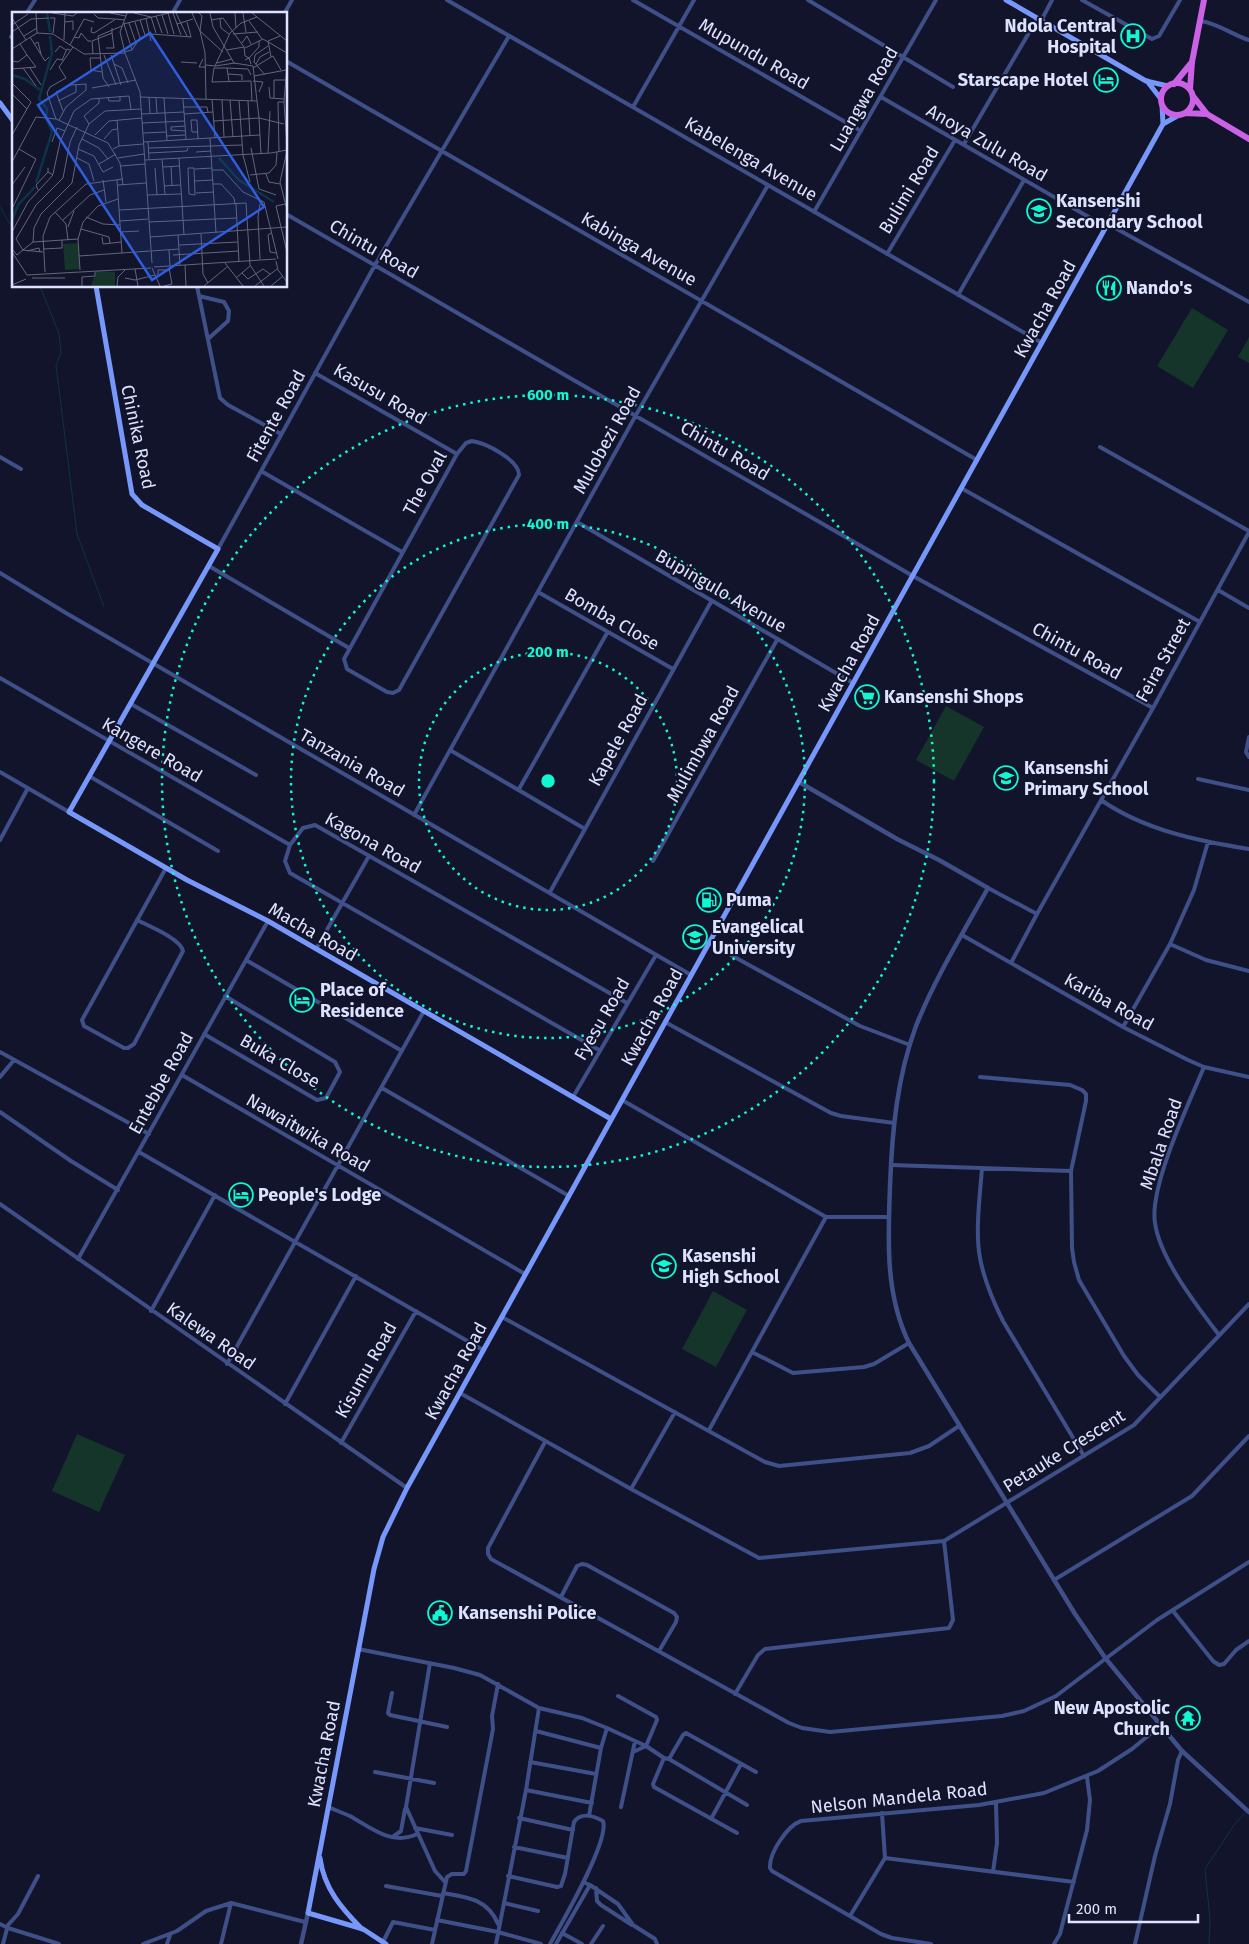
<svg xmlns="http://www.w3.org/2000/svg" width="1249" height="1944" viewBox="0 0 1249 1944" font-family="'Fira Sans',sans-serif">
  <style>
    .green { fill: #15352b }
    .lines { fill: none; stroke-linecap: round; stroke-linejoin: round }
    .stream { stroke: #0d3349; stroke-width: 1 }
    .minor { stroke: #3f5088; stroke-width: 4 }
    .tertiary { stroke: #3f5088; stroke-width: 4.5 }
    .secondary { stroke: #7797fb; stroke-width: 5 }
    .trunk { stroke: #cb62e6; stroke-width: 6 }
    .ring { fill: none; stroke: #0ff8d1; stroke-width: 2.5; stroke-dasharray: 2.5 5 }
    .labels { text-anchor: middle; stroke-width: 4; stroke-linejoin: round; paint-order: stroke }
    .poi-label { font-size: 18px; font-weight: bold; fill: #dde2fe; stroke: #12142b; text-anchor: start }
    .street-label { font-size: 18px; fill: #dde2fe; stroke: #12142b }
    .inset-river { fill: none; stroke: #0d3349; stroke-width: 2.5 }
    .inset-road { fill: none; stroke: #63667f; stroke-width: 1 }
    .view { fill: #305ddc; fill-opacity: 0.15; stroke: #305ddc; stroke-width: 2.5 }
    .inset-edge { fill: none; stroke: #dde2fe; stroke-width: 2.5 }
    .centre { fill: #0ff8d1; stroke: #12142b; stroke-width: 2.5 }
    .ring-label { font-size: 15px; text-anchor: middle; font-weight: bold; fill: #0ff8d1; stroke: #12142b; stroke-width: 4; stroke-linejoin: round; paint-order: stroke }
  </style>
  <rect width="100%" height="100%" fill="#12142b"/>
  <!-- green -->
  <path class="green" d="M1192 308 1228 330 1193 388 1157 366Z
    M1249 337V363L1238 357Z
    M946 706 984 727 954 781 916 760Z
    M713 1291 747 1310 716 1367 682 1349Z
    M77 1434 125 1455 99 1512 52 1491Z"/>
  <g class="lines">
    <!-- stream -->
    <path class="stream" d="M0 207 14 231
      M40 286 59 334 61 353 56 365 77 534 104 607
      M1209 1944 1210 1919 1205 1869 1234 1825 1247 1811"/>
    <!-- minor -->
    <path class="minor" d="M447 0 1042 343
      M633 0 861 131
      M808 0 953 87
      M1082 0 1152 39 1159 36 1180 0
      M26 14 35 0
      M172 14 180 0
      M284 14 292 0
      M1041 21 1052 0
      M1200 21C1218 23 1232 35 1249 40
      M11 37 14 33
      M286 61 977 460
      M881 97 1106 227
      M633 107 694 0
      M964 144 1037 19
      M814 212 936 0
      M286 214 913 576 1153 708
      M1108 224 1249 302
      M887 254 955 140
      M197 286 220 398 228 405 281 434
      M958 295 1024 180
      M199 296 224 302 229 311 228 321 208 339
      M315 373 457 454
      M472 441C486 443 519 460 519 475L399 690 393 693 387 692 347 669 344 659 457 454 466 443Z
      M1100 447 1249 531
      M0 457 21 469
      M261 471 402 552
      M961 488 1200 622
      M577 522 853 683
      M218 549 375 265 509 36
      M209 566 349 648
      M0 573 66 613 691 975
      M1218 590 1249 608
      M538 592 673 669
      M0 678 290 845
      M131 704 256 775
      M1249 737 1246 752 1249 757
      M450 750 585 829
      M0 772 69 812
      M89 776 218 851
      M1198 779 1249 790
      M519 789 607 633
      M1101 800C1144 830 1198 841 1249 849
      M414 815 636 415 768 185
      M0 840 28 788
      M653 861 777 640
      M988 888 1037 914
      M550 892 711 602
      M137 920C149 926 181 939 183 951L134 1044 128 1048H124L84 1026 82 1020 166 868
      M962 935 1123 1027 1188 1060 1204 1067 1249 1077
      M709 943 860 1026 910 1045
      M1170 944 1206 960 1249 971
      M316 949 369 856
      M246 960 402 1051
      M1011 963 1037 914 1153 708 1249 532
      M665 1022 831 1113 841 1116 894 1123
      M1123 1027 1170 944 1194 890 1208 842
      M204 1034 317 1100 326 1098 340 1072 335 1062 225 996
      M599 1050 290 873 285 861 290 845 303 828 315 825 627 1003
      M0 1052 149 1134
      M1204 1067C1189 1103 1149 1187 1155 1223 1160 1259 1197 1306 1219 1335
      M182 1075 525 1274
      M0 1077 14 1060
      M980 1077 1070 1085 1082 1090 1086 1094V1101L1071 1171 1072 1248 1074 1262 1079 1280 1124 1356 1138 1375 1160 1397
      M382 1088 569 1196
      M573 1097 656 955
      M622 1100 826 1217H889
      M0 1112 71 1161 118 1190
      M139 1152 483 1350
      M891 1165 1071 1171
      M982 1168C980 1195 975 1232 980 1258 984 1280 993 1301 1003 1321L1084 1456
      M0 1204 407 1488
      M78 1259 268 921
      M151 1311 215 1195
      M502 1317 765 1462 779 1466 910 1453 929 1446 959 1426
      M752 1352 793 1373 864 1367 874 1364 909 1343
      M227 1364 424 1011
      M460 1393 631 1489 759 1558 944 1541 1134 1425 1249 1304
      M285 1404 356 1276
      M709 1430 826 1217
      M545 1442 488 1548V1554L491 1559 789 1723 802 1728 830 1732 1002 1716 1024 1711 1056 1696 1157 1620 1249 1562
      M341 1443 416 1311
      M631 1489 675 1412
      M1054 1580 1192 1496 1249 1436
      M561 1597 577 1566 582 1564 587 1565 674 1613 677 1617 676 1622 659 1651
      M1173 1611 1213 1661 1219 1665 1224 1664 1236 1650 1249 1641
      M358 1649 454 1668 480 1675 539 1708 582 1718 607 1728 646 1746 664 1758 669 1759 747 1805
      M430 1663 406 1807 435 1871 445 1882
      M392 1693 388 1713 390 1715 447 1727
      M735 1694 758 1655 765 1649 949 1628 953 1620 944 1541
      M618 1696 656 1717 657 1720 646 1746 633 1752
      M536 1731 601 1748
      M664 1758 653 1784 654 1787 737 1833
      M669 1759 683 1735 686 1733 756 1772
      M530 1762 596 1774
      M375 1772 434 1783
      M526 1790 592 1803
      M328 1807C335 1810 343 1813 350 1816 371 1828 392 1846 417 1834
      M621 1807 635 1741
      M882 1813 885 1858
      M589 1816 601 1748 607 1728
      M519 1818 573 1830
      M711 1819 741 1764
      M415 1828 452 1835
      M394 1836 401 1831 405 1809
      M514 1847 568 1858
      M993 1872 997 1843 996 1802
      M508 1876 557 1887 561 1886 565 1874 574 1822C581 1812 594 1816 603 1821 610 1841 561 1924 550 1944
      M583 1882 590 1885 618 1904 633 1925 655 1939 657 1944
      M386 1886 442 1896
      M596 1888 597 1901 601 1905 632 1925
      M443 1893C467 1897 488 1899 498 1924
      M504 1903 538 1911
      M850 1916 885 1858 1074 1882
      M437 1920 498 1932 541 1944
      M0 1924 8 1928 59 1944
      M562 1933 582 1944
      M383 1942 393 1922 435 1930
      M3 1944 8 1925 18 1914 38 1876
      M143 1944 177 1931 206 1911 231 1903
      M167 1944 170 1935
      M221 1944 231 1903 305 1922
      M432 1944 447 1877 452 1874H464L466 1871 493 1729 492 1716 498 1684
      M496 1944 526 1790 539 1708
      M556 1944 590 1885
      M591 1944 603 1926
      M931 1944 892 1938 881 1934 772 1871 770 1868C769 1853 787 1826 801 1821L979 1805 1044 1793 1098 1771 1132 1749 1160 1726
      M1054 1944 1060 1934 1064 1918 1087 1830 1090 1800 1087 1777
      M1135 1944 1155 1856 1170 1804 1178 1760 1182 1751"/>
    <!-- tertiary -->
    <path class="tertiary" d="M799 782 897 839 939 860 988 888C963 933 935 978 916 1026 897 1077 892 1132 890 1186 888 1239 885 1294 909 1343L1075 1614 1106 1659 1182 1751 1249 1812
      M301 1944 308 1913"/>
    <!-- secondary -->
    <path class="secondary" d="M1006 0 1146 81 1168 86
      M1147 81 1161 99
      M0 103 14 122
      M1163 124 1179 115
      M96 286 132 494 142 505 218 549 69 812 187 880 268 921 611 1119
      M320 1858C324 1888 341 1908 362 1929
      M386 1944 363 1929 308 1913 374 1569 383 1537 407 1488 1163 124 1162 105"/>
    <!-- trunk -->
    <path class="trunk" d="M1161 99a16 16 0 1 1 32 0a16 16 0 1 1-32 0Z
      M1174 84 1192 62
      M1190 89 1192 62 1204 0
      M1193 96 1207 114 1249 139
      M1185 113 1207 114"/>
  </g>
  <!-- distance rings -->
  <g class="ring">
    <circle cx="548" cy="781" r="129"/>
    <circle cx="548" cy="781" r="257"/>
    <circle cx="548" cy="781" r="386"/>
  </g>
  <!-- icons -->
  <defs>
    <g id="hospital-ring" transform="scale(1.25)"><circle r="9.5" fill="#12142b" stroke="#0ff8d1" stroke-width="1.5"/><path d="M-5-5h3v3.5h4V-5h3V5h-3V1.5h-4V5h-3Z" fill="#0ff8d1"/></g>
    <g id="hotel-ring" transform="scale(1.25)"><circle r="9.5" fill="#12142b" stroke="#0ff8d1" stroke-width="1.5"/><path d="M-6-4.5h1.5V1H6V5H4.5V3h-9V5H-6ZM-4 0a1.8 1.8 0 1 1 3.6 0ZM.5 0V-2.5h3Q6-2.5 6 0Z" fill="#0ff8d1"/></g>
    <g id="school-ring" transform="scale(1.25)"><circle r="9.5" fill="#12142b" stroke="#0ff8d1" stroke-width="1.5"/><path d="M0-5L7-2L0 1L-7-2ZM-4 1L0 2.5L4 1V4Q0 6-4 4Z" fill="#0ff8d1"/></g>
    <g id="restaurant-ring" transform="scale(1.25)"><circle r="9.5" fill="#12142b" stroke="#0ff8d1" stroke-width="1.5"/><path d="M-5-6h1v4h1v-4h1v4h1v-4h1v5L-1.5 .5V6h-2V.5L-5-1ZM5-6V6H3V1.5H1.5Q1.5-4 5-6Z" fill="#0ff8d1"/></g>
    <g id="supermarket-ring" transform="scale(1.25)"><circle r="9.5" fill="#12142b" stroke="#0ff8d1" stroke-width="1.5"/><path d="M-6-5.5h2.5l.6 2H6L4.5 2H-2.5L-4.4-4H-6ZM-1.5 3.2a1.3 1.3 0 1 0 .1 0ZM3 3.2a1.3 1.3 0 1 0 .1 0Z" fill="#0ff8d1"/></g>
    <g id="fuel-ring" transform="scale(1.25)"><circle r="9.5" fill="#12142b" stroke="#0ff8d1" stroke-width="1.5"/><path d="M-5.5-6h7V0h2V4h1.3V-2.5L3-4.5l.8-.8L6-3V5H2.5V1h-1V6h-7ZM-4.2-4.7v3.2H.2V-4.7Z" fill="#0ff8d1"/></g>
    <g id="university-ring" transform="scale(1.25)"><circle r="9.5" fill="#12142b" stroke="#0ff8d1" stroke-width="1.5"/><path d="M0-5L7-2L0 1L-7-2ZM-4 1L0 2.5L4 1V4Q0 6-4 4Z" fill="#0ff8d1"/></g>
    <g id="civic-ring" transform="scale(1.25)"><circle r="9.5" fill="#12142b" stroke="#0ff8d1" stroke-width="1.5"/><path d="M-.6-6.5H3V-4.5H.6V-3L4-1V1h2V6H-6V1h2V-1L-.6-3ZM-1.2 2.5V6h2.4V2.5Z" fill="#0ff8d1"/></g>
    <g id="temple-ring" transform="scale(1.25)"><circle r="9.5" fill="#12142b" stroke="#0ff8d1" stroke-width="1.5"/><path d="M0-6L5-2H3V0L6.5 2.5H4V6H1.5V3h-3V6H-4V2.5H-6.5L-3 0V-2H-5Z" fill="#0ff8d1"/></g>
  </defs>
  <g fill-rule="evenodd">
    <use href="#hospital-ring" x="1133" y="36"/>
    <use href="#hotel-ring" x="1106" y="80"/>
    <use href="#school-ring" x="1039" y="211"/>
    <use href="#restaurant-ring" x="1109" y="288"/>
    <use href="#supermarket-ring" x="867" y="697"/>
    <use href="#school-ring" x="1006" y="778"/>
    <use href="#fuel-ring" x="709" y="900"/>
    <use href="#university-ring" x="695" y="937"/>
    <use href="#hotel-ring" x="302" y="1000"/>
    <use href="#hotel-ring" x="241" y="1195"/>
    <use href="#school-ring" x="664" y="1266"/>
    <use href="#civic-ring" x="440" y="1613"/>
    <use href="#temple-ring" x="1188" y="1718"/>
  </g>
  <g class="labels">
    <!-- poi labels -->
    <g class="poi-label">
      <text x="1116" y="32" text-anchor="end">Ndola Central<tspan x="1116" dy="21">Hospital</tspan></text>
      <text x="1088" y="86" text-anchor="end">Starscape Hotel</text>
      <text x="1056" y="207">Kansenshi<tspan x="1056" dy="21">Secondary School</tspan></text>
      <text x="1126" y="294">Nando's</text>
      <text x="884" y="703">Kansenshi Shops</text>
      <text x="1024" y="774">Kansenshi<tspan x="1024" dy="21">Primary School</tspan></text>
      <text x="726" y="906">Puma</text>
      <text x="712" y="933">Evangelical<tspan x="712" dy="21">University</tspan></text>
      <text x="320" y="996">Place of<tspan x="320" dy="21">Residence</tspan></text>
      <text x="258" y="1201">People's Lodge</text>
      <text x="682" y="1262">Kasenshi<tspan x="682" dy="21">High School</tspan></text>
      <text x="458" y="1619">Kansenshi Police</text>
      <text x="1170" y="1714" text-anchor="end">New Apostolic<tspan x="1170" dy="21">Church</tspan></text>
    </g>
    <!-- street labels -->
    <g class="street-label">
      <text transform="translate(754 54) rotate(30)" y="6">Mupundu Road</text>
      <text transform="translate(864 99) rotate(-60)" y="6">Luangwa Road</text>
      <text transform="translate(987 143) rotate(30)" y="6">Anoya Zulu Road</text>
      <text transform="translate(751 159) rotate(30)" y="6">Kabelenga Avenue</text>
      <text transform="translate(909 190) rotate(-59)" y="6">Bulimi Road</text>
      <text transform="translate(374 249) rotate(30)" y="6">Chintu Road</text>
      <text transform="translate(639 249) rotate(30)" y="6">Kabinga Avenue</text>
      <text transform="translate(1045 309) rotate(-61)" y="6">Kwacha Road</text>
      <text transform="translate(380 394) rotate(30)" y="6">Kasusu Road</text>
      <text transform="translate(276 416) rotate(-61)" y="6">Fitente Road</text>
      <text transform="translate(138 437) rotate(78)" y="6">Chinika Road</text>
      <text transform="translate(607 440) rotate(-61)" y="6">Mulobezi Road</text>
      <text transform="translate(725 451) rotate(30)" y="6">Chintu Road</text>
      <text transform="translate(425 483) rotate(-61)" y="6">The Oval</text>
      <text transform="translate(721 591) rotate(30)" y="6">Bupingulo Avenue</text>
      <text transform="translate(612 619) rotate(30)" y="6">Bomba Close</text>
      <text transform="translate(1077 651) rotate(29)" y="6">Chintu Road</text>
      <text transform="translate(1163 660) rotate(-61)" y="6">Feira Street</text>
      <text transform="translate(849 663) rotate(-61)" y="6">Kwacha Road</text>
      <text transform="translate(618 740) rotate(-61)" y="6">Kapele Road</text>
      <text transform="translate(703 744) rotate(-61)" y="6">Mulimbwa Road</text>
      <text transform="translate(152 750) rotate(30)" y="6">Kangere Road</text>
      <text transform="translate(352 763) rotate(30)" y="6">Tanzania Road</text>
      <text transform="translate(373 843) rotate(29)" y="6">Kagona Road</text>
      <text transform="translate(313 932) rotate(30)" y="6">Macha Road</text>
      <text transform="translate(1109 1002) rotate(29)" y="6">Kariba Road</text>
      <text transform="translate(652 1017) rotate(-61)" y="6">Kwacha Road</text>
      <text transform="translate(602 1019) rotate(-60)" y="6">Fyesu Road</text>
      <text transform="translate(280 1061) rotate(30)" y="6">Buka Close</text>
      <text transform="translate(161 1083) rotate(-61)" y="6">Entebbe Road</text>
      <text transform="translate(308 1133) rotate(30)" y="6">Nawaitwika Road</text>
      <text transform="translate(1161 1144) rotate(-71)" y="6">Mbala Road</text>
      <text transform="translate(211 1336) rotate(35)" y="6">Kalewa Road</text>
      <text transform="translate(366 1370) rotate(-61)" y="6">Kisumu Road</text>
      <text transform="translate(456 1371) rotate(-61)" y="6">Kwacha Road</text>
      <text transform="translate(1064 1451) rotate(-32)" y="6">Petauke Crescent</text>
      <text transform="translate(324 1754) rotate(-79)" y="6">Kwacha Road</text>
      <text transform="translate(899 1798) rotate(-6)" y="6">Nelson Mandela Road</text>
    </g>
  </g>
  <!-- overview -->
  <g transform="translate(12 12)">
    <rect width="275" height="275" fill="#12142b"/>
    <path d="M66 231 68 257 53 258 51 232ZM84 259 103 260V274H79Z" fill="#15352b"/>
    <path class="inset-river" d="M35 1 38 20M0 63 13 67 28 78M207 146 227 168 262 190M24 171 40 120 34 106 35 97 27 87 40 41 38 24M0 208 6 193 23 175"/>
    <path class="inset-road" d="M24 1 25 21M40 1 61 4 65 1M98 1 114 4M122 1 139 5 144 21M156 1 162 22M161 1 169 23M164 1 175 24M180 1 188 19M187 1 190 4 188 19 193 41 194 87M198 1 201 15 222 51 241 54 245 89M223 1 224 16M231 1 234 20M240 1 275 29M82 2 86 6 103 7M150 3 156 22M144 4 150 21M0 6 14 28 25 21 41 22 72 42 113 41 128 80 140 251M38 6H43L41 21M134 7 139 29M208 7 209 16 217 22M128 8 133 23M199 8 211 6 232 35M237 9 250 27M53 10 61 9V18M123 10 128 26M117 11 124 31M111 12 157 1M112 12 120 38 112 40M165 12 181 7M0 13 16 2M80 15 79 20 82 21 104 7 112 8M188 19 211 40M0 20 19 7 37 6M221 22 246 20M12 24 25 16M18 25 33 49 37 45M62 25 67 26 69 21 76 29H79M52 28 53 1M230 31 235 24 239 32M22 32 26 30 29 42M58 33 72 7 82 10M94 36H102L100 21M233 36 251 27 275 41M0 37 14 28M120 38 128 26 139 22 179 25 175 10M215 38 232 35 233 44 237 46 233 48M43 40 48 34 54 38M88 41 86 24 110 14M113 41 108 20 115 1M81 42 80 29 100 21V16M88 42 91 66 97 75M92 43 104 73M99 43 109 73M243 43 242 50 253 63M243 43 256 34M259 45 261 44 269 58M88 46H78L79 58 90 60M191 47 187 55H194M50 48 55 37 58 38M0 49 6 50 15 43 8 32M169 50 185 51M205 51 220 47M102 52 110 56 116 71M239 52 237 46 247 35V29M244 52 248 45 257 40M275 52 272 90 275 134M194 53 203 54 218 21 229 11 245 5M203 54 223 51M47 55 61 35M11 56 24 74M18 56 29 73M215 56 236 57 239 63M241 56 259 45 256 29 268 24M0 57 24 55 15 43M38 58 45 47 51 48M216 62 230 63V68M242 64 274 58M217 69 215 56H202L200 70 239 69 240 89M241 69 251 70 247 80M0 71 19 90 0 123M257 75 258 86 272 87M80 76 124 68M0 82 15 97M96 85 97 89H108V84M128 85 245 89 247 106 272 112M137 85 138 101M144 86 145 101M152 86 155 129M262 86V68H274M171 87 174 127M200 87 203 126M210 88 212 125M218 88 221 125M227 88 231 143 238 170M46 89 64 80V73M236 89 238 124M172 95H195L196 100M130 102 172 100M172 102 201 100M247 106 249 142M44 107 35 81 38 75 54 66 47 55M47 108 54 95 74 78V72L59 73 44 80 51 99M105 108 107 134M202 109 247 106M130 111 173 109M77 112 72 104 87 91V86M173 114 159 115V118L173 119M186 120H180L179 108H185L186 127M131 121 154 120M83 123 97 109 130 106M154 124 173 123M198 126 248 123M70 127 87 136 96 147M92 127 100 118 105 117M40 130 45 116 53 119M132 130 198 126 200 158H211L231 180 252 190 266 247M136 130 137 147M137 136 230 133M239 136 247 177 264 183M66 137 82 144 91 160 101 155M101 137 107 134 131 132M267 139 266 90H272M275 139 268 170 275 198M184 140 199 139M137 141 175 139 176 136M256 141 258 99M65 146 77 152 82 169M106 146 132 142M167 146 172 223M150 147 153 182M133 148 259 141 275 138M0 150 24 105 44 107 96 131 108 151 111 173M87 152 104 142M109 154 133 152M159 154 160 173M151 155 167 154M143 156 145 183M176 156H182L183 183 177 182ZM183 157 200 156M200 158 204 221M41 162 48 130 62 99 79 87 117 84 119 97M254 162 257 170 268 172M238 163 257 161 264 153 265 140M91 168 94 190M105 168 110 241M183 169 201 168M201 172H209L222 186 223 192M0 173 13 155M106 173 134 171M152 174 168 173M26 178 24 173 36 160M184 181 202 180M135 183 169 182M224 192 227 250M273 192 264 194 275 240M0 197 24 147 7 137M107 198 234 191 238 253 252 274M43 200 54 212 56 228M74 205 91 212 108 213M51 208 78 183 92 178M108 209 136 207M137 210 225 206M56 215 62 199M69 217 97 225 98 231M0 220 16 190 41 163 36 160V156M109 220 127 219M259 221 256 223 258 240 264 241M189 222 191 262 196 271M166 223 168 253M90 225 91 232 109 230M138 225 275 215M21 230 66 227M167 233 226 230M0 237 5 243 11 238 4 227 24 193 51 166 58 130 65 115M31 237 50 236V228M10 238 31 240M11 238 21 230 22 216 29 202 60 171 67 133 77 112 93 99 129 97M157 238 158 254M15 239 27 236 28 240M139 239 167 237M0 240 15 263M161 243 227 239M67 244 138 239M248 247 246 205 248 192M264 249 266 258 275 270M213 251 231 274M173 253 174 274M142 255 264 247M140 256 148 274M123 257 126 274M68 258 66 227 71 210 86 194 106 187M33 260 31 224 38 205 74 172 111 167M230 261 236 267 251 257 258 262M15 263 139 256M146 265V258H157M20 266H53M113 266 123 268 143 263M224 266 238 254M0 273 14 267M70 274V265L83 264V260M105 274 106 265 113 258M152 274 160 272 157 256M192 274 215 255M243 274 265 257M259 274 271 264"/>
    <path class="view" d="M138 21 252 195 140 268 26 93Z"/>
    <rect width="275" height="275" class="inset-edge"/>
  </g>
  <circle cx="548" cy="781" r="8" class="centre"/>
  <g class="ring-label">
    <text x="548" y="400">600 m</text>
    <text x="548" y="529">400 m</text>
    <text x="548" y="657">200 m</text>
  </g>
  <!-- scale -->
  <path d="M1069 1914v8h129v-8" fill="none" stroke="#dde2fe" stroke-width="2.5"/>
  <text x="1076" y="1914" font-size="15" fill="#dde2fe" stroke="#12142b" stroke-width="4" paint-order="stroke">200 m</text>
</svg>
